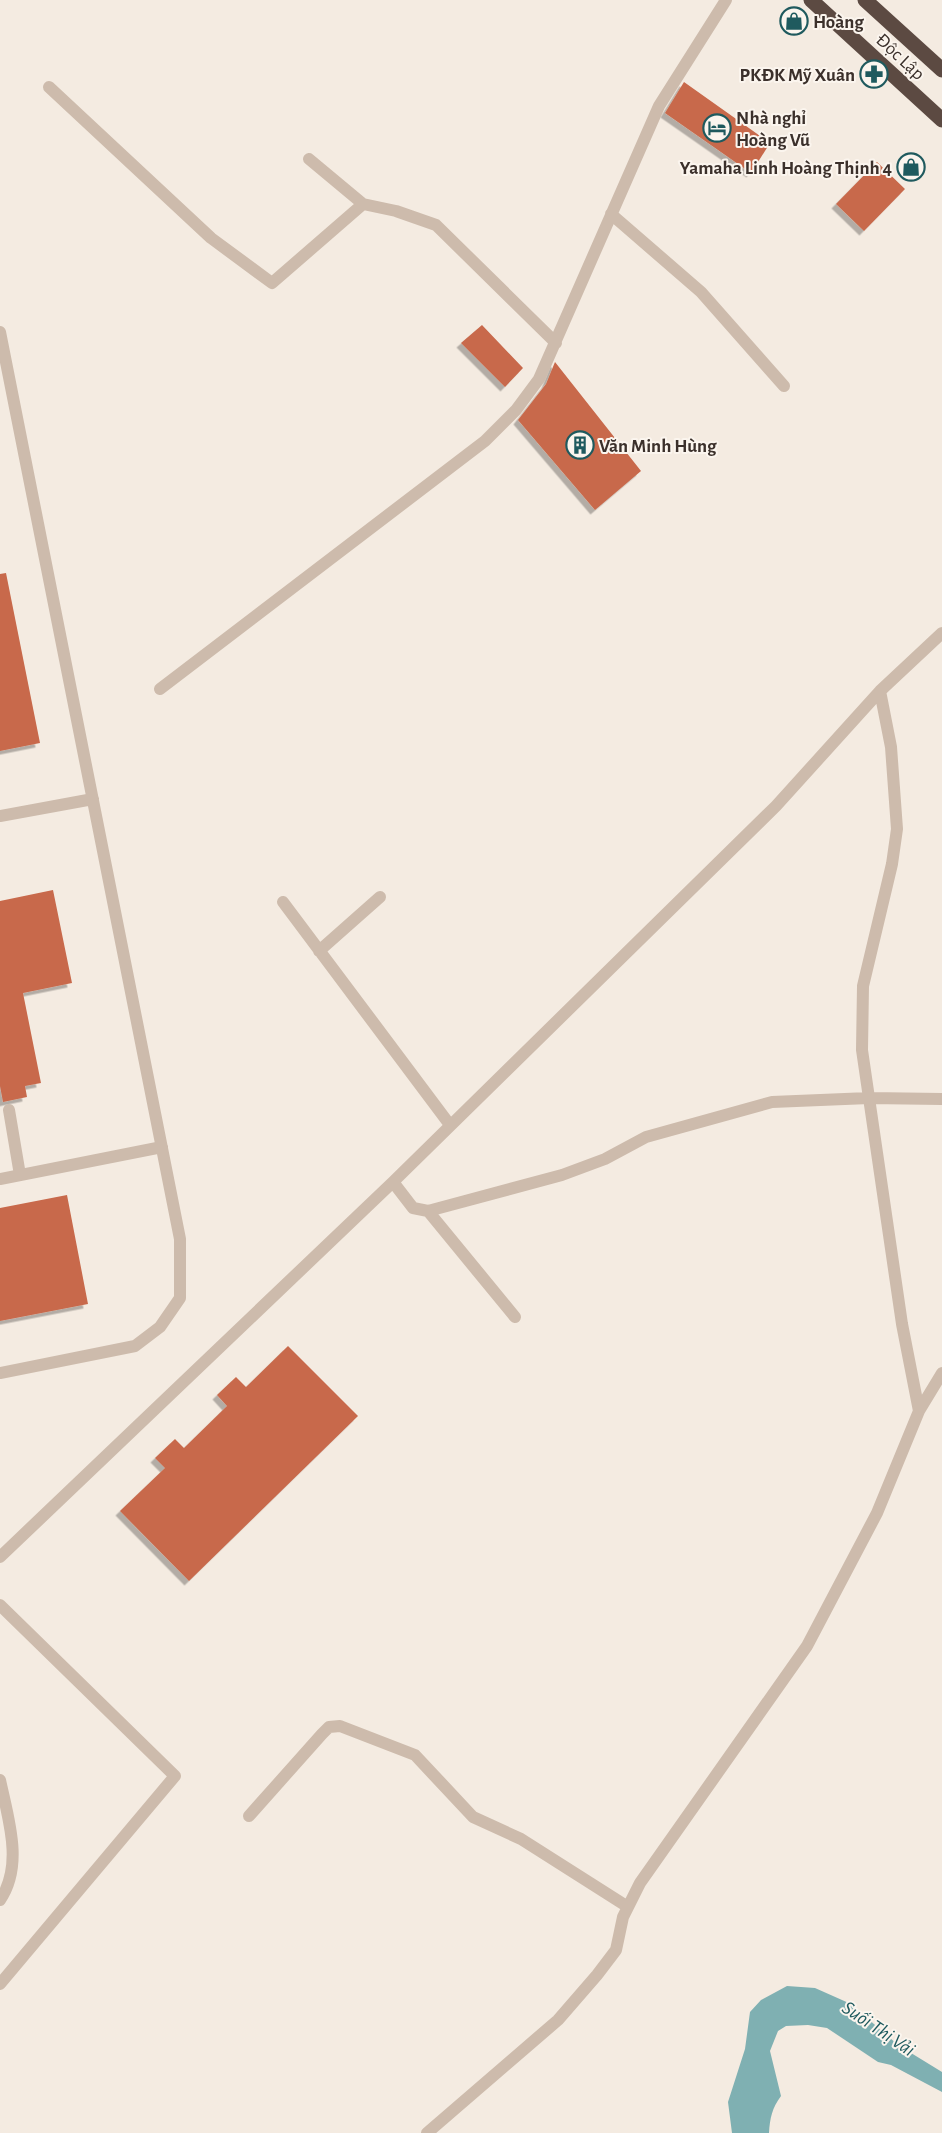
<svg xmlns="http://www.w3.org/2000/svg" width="942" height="2133" viewBox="0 0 942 2133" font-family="'Alegreya Sans',sans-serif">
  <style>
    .water { fill: #7fb0b2 }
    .building { fill: #c8694b; filter: url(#shadow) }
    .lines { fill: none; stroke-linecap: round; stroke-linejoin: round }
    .minor { stroke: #cdbbac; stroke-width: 12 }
    .highway { stroke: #5c4a42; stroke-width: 15 }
    .labels { text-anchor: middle; stroke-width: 4; stroke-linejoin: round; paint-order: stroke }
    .poi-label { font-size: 19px; font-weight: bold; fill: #3b302b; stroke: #fbf5ee; text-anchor: start }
    .street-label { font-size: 19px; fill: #3b302b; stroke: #fbf5ee }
    .water-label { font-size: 20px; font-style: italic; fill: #1f5a5e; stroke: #fbf5ee }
  </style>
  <defs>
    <filter id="shadow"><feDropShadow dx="-4.5" dy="4.5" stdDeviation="0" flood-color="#0004"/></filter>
  </defs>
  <rect width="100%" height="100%" fill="#f4ebe1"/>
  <!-- water -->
  <path class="water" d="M787 1986 815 1988 851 2004 898 2045 942 2072V2092L891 2065 878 2062 827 2028 808 2025 786 2026 778 2031 770 2051 781 2096C772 2108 770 2118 769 2133H732L728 2102 745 2049 750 2012 761 2000Z"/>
  <!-- building -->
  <path class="building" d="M684 82 770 143 751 173 665 113Z
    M877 162 905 189 864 231 836 204Z
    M482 325 523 368 505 387 461 343Z
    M555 362 641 471 595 510 518 420 546 384Z
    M6 573 40 743 0 751V574Z
    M53 890 72 983 23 993 41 1083 25 1086 27 1097 3 1102 0 1086V901Z
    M67 1195 88 1304 0 1321V1208Z
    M288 1346 358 1416 189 1581 120 1511 165 1468 155 1458 175 1439 184 1448 227 1406 217 1395 236 1377 246 1387Z"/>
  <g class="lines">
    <!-- minor -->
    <path class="minor" d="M49 87 211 238 272 283 363 204
      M309 159 363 204 396 211 436 225 556 343
      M611 214 701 292 784 386
      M0 332 180 1239V1298L160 1327 135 1346 0 1373
      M160 689 485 441 516 410 539 379 659 106 726 0
      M0 816 93 799
      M283 902 450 1125
      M319 951 380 897
      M9 1110 20 1175
      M0 1179 162 1147
      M393 1182 413 1208 428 1211 562 1175 605 1159 646 1137 772 1102 869 1098 942 1099
      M428 1211 515 1317
      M919 1411 942 1373
      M0 1557 393 1182 776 806 880 691 942 633
      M0 1605 175 1776 0 1984
      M0 1780C8 1818 24 1865 0 1900
      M249 1816 322 1734 329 1727 340 1726 415 1755 473 1817 521 1839 628 1907
      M427 2133 558 2020 597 1975 616 1950 623 1917 640 1883 807 1646 877 1513 919 1411 902 1324 862 1050 863 986 892 864 897 829 891 747 880 691"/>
    <!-- highway -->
    <path class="highway" d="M811 0 942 120
      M865 0 942 70"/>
  </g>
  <!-- icons -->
  <defs>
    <g id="shop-ring" transform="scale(1.4375)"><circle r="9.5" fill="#fbf5ee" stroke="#1f5a5e" stroke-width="1.5"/><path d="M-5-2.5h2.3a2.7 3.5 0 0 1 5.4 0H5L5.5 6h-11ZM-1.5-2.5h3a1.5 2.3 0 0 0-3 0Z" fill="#1f5a5e"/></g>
    <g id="pharmacy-ring" transform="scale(1.4375)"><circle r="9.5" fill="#fbf5ee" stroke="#1f5a5e" stroke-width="1.5"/><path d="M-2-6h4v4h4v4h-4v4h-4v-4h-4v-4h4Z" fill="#1f5a5e"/></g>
    <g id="hotel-ring" transform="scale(1.4375)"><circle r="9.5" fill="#fbf5ee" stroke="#1f5a5e" stroke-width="1.5"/><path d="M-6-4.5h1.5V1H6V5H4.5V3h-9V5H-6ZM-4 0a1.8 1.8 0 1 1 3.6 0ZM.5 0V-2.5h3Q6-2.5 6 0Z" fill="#1f5a5e"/></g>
    <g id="building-ring" transform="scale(1.4375)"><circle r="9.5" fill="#fbf5ee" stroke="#1f5a5e" stroke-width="1.5"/><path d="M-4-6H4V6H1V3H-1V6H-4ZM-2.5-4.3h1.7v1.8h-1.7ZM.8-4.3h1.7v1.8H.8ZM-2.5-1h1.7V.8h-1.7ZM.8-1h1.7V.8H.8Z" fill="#1f5a5e"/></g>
  </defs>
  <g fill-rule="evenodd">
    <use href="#shop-ring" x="794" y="21"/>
    <use href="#pharmacy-ring" x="874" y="74"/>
    <use href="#hotel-ring" x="717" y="128"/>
    <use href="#shop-ring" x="911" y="167"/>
    <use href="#building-ring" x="580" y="445"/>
  </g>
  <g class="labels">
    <!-- poi labels -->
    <g class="poi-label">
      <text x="813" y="28">Hoàng</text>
      <text x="855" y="81" text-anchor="end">PKĐK Mỹ Xuân</text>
      <text x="736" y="124">Nhà nghỉ<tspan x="736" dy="22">Hoàng Vũ</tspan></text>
      <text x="892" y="174" text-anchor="end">Yamaha Linh Hoàng Thịnh 4</text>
      <text x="599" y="452">Văn Minh Hùng</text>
    </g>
    <!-- street labels -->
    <g class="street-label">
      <text transform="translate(901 56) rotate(43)" y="7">Độc Lập</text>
    </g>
    <!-- water labels -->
    <g class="water-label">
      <text transform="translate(879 2028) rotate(34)" y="7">Suối Thị Vải</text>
    </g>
  </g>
</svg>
